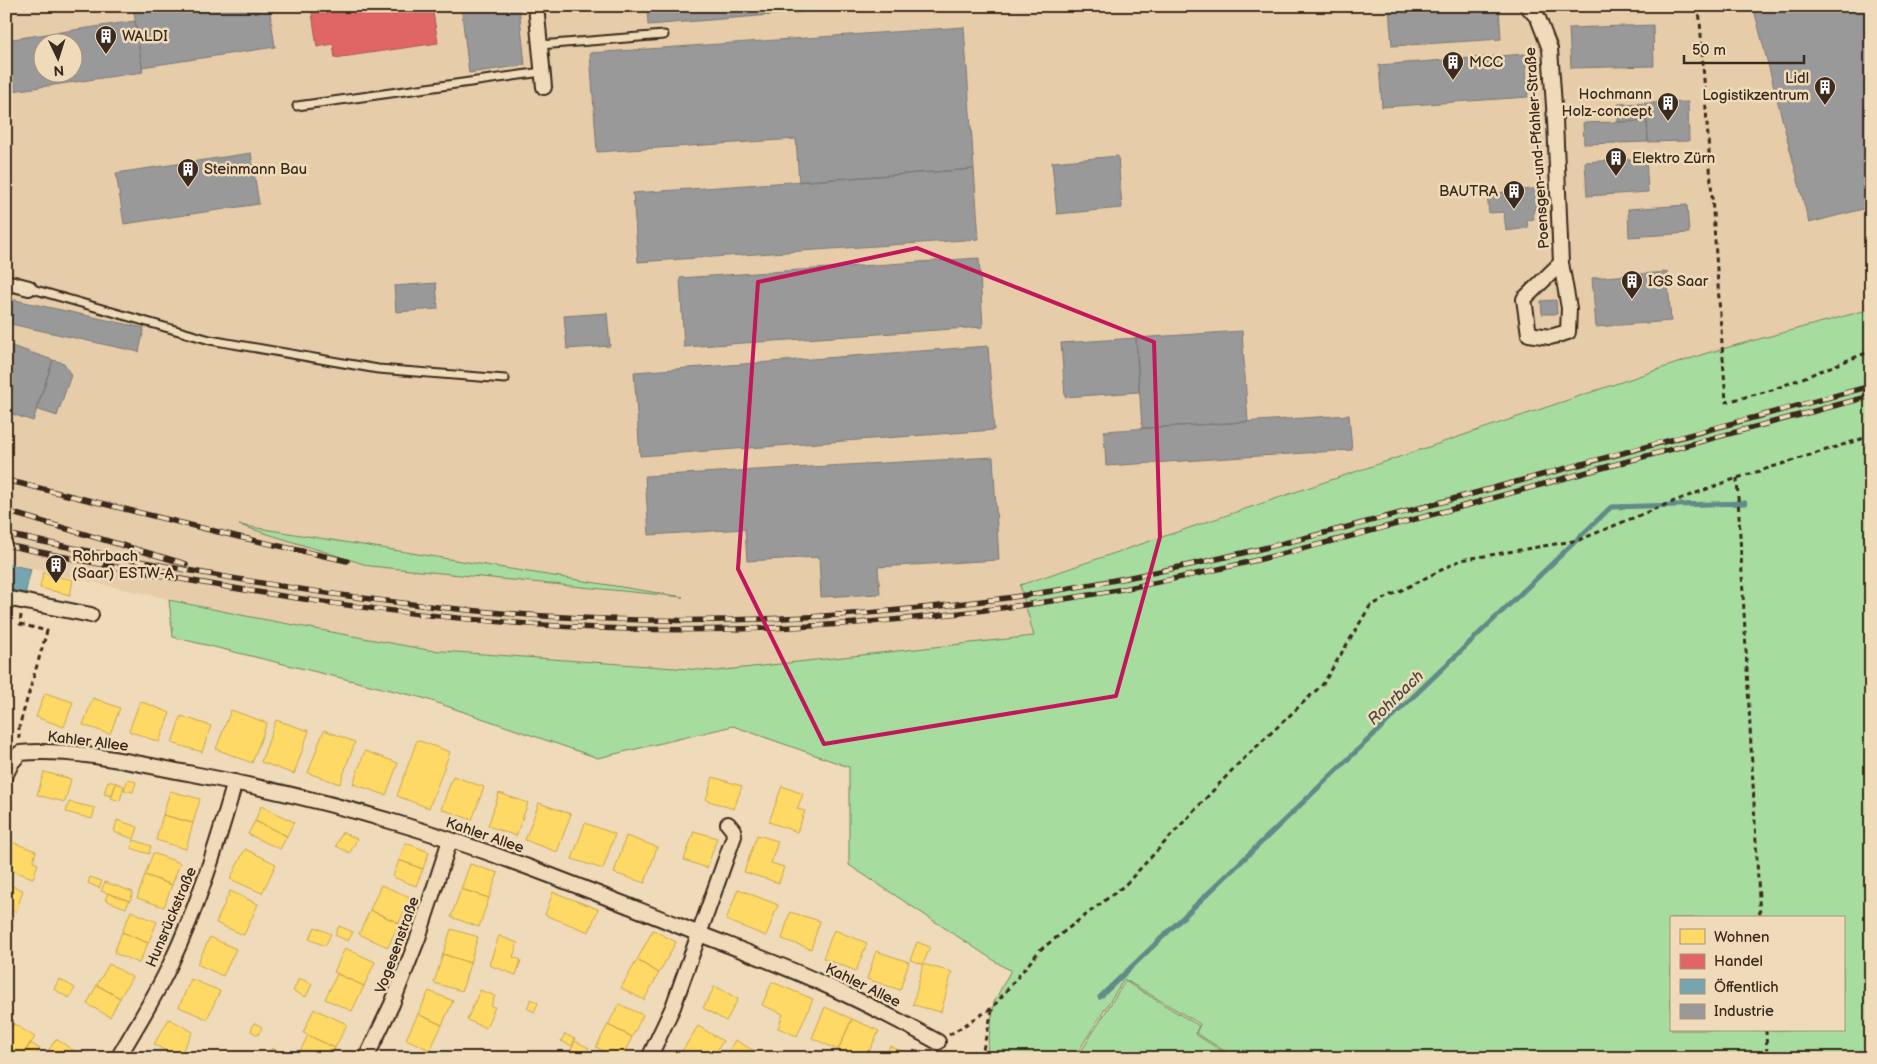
<svg xmlns="http://www.w3.org/2000/svg" width="1877" height="1064" viewBox="0 0 1877 1064" font-family="'Balsamiq Sans',sans-serif">
  <style>
    .built { fill: #e6cca9; fill-rule: evenodd }
    .green { fill: #a7dc9f; stroke: #71835e; fill-rule: evenodd }
    .homes { fill: #ffd966; stroke: #c4a450 }
    .shops { fill: #e06666; stroke: #ae5450 }
    .public { fill: #76a5af; stroke: #648084 }
    .industry { fill: #999; stroke: #7d7874; fill-rule: evenodd }
    .lines { fill: none; stroke-linecap: round; stroke-linejoin: round }
    .stream { stroke: #608b88; stroke-width: 5 }
    .lane-casing { stroke: #3b2a1e; stroke-width: 11 }
    .street-casing { stroke: #3b2a1e; stroke-width: 18 }
    .path { stroke: #3b2a1e; stroke-width: 3; stroke-dasharray: 5 4; stroke-linecap: butt }
    .lane { stroke: #efdbb9; stroke-width: 7 }
    .street { stroke: #efdbb9; stroke-width: 14 }
    .rail-casing { stroke: #3b2a1e; stroke-width: 5.5 }
    .rail { stroke: #efdbb9; stroke-width: 4; stroke-dasharray: 11; stroke-linecap: butt }
    .marked { fill: none; stroke: #c2185b; stroke-width: 4; stroke-linejoin: round }
    .labels { text-anchor: middle; stroke-width: 5; stroke-linejoin: round; paint-order: stroke }
    .poi-label { font-size: 15px; fill: #3b2a1e; stroke: #efdbb9; text-anchor: start }
    .street-label { font-size: 15px; fill: #3b2a1e; stroke: #efdbb9 }
    .water-label { font-size: 16px; font-style: italic; fill: #474a41; stroke: #efdbb9 }
  </style>
  <rect width="100%" height="100%" fill="#efdbb9"/>
  <filter id="ink" filterUnits="userSpaceOnUse"><feTurbulence type="fractalNoise" baseFrequency=".02" numOctaves="2"/><feDisplacementMap in="SourceGraphic" scale="10" xChannelSelector="R" yChannelSelector="G"/><feConvolveMatrix kernelMatrix="1 2 1 2 8 2 1 2 1" color-interpolation-filters="sRGB"/></filter>
  <g filter="url(#ink)">
    <!-- built -->
    <path class="built" d="M6 6H1871V309L1707 353 1020 584 1035 636 716 671 428 650 251 617 6 563ZM42 42H72V72H42Z"/>
    <!-- green -->
    <path class="green" d="M1871 309V1058H1236L1196 1033 1200 1024 1124 979 1074 1058H986L994 1002 1011 970 1004 967 849 865V767L733 726 598 758 423 698 173 637 169 600 251 617 428 650 716 671 1034 636 1020 585 1707 353ZM1671 918H1843V1030H1671Z
      M239 525 683 597 370 566Z
      M1125 981 1199 1026 1195 1034 1233 1058H1077Z"/>
    <!-- homes -->
    <path class="homes" d="M43 573 73 580 70 595 40 588Z
      M6 664 12 666 6 690Z
      M45 693 73 702 64 727 36 717Z
      M93 698 120 708 110 734 83 725Z
      M140 701 170 713 159 742 129 731Z
      M231 710 267 723 252 763 216 749Z
      M181 716 211 726 202 752 172 743Z
      M276 720 309 731 294 774 261 762Z
      M324 730 355 742 340 784 308 773Z
      M417 740 450 752 429 808 397 796Z
      M365 751 398 763 386 795 353 784Z
      M44 772 71 779 65 802 37 795Z
      M453 776 484 787 472 820 441 809Z
      M713 777 742 786 734 809 706 800Z
      M128 779 136 782 133 792 124 790Z
      M108 781 116 783 112 796 104 794Z
      M116 783 124 786 120 801 111 798Z
      M782 786 803 794 797 809 805 811 797 832 769 822Z
      M170 791 200 799 193 823 163 815Z
      M499 793 528 803 516 836 488 826Z
      M69 802 95 808 92 819 66 812Z
      M539 803 571 814 557 852 525 840Z
      M261 806 294 822 287 836 255 821Z
      M163 815 193 823 186 849 156 840Z
      M117 820 138 827 134 839 114 832Z
      M255 821 287 836 280 849 248 834Z
      M585 823 615 834 603 869 572 859Z
      M694 831 717 838 707 868 684 860Z
      M342 832 357 839 350 853 336 846Z
      M757 835 778 841 771 863 784 867 779 883 744 872Z
      M626 836 657 847 645 883 614 873Z
      M134 840 151 846 149 854 131 848Z
      M11 842 36 851 33 862 38 864 33 878 7 869 11 858 6 857V854Z
      M406 843 429 852 423 869 399 860Z
      M245 849 276 864 262 893 230 879Z
      M153 853 180 863 172 885 145 875Z
      M399 860 423 869 416 886 393 877Z
      M470 864 498 873 489 898 461 889Z
      M145 875 172 885 164 907 137 898Z
      M90 877 102 881 99 888 88 883Z
      M105 882 133 892 130 901 101 891Z
      M6 884 23 890 16 912 6 908Z
      M381 885 410 897 399 923 370 910Z
      M461 889 489 898 479 927 451 917Z
      M738 889 778 905 766 936 726 920Z
      M230 891 258 904 244 935 216 923Z
      M553 892 598 909 589 932 545 915Z
      M108 893 129 901 126 908 105 900Z
      M370 910 399 923 388 947 359 934Z
      M131 911 157 922 148 943 122 932Z
      M790 912 820 921 811 949 782 939Z
      M339 926 353 932 348 941 335 935Z
      M315 927 331 934 325 946 309 939Z
      M451 929 478 937 470 963 443 954Z
      M653 930 676 942 659 973 637 960Z
      M834 930 867 943 856 971 823 958Z
      M122 932 148 943 139 963 114 953Z
      M499 936 518 943 513 957 521 960 516 975 489 965Z
      M210 937 236 949 223 976 197 964Z
      M917 942 930 947 923 964 910 960Z
      M345 948 375 962 364 986 334 972Z
      M876 951 909 962 900 990 867 979Z
      M443 954 470 963 462 991 434 983Z
      M637 960 659 973 644 1000 621 988Z
      M109 964 132 977 120 998 97 985Z
      M923 964 952 972 941 1012 913 1005Z
      M337 974 364 986 352 1011 325 999Z
      M299 978 312 984 306 997 293 991Z
      M59 979 75 988 69 998 54 989Z
      M191 979 220 991 207 1019 179 1007Z
      M772 982 813 999 797 1036 778 1028 783 1014 762 1005Z
      M97 985 120 998 110 1017 87 1004Z
      M715 986 738 999 726 1021 703 1008Z
      M480 990 495 996 491 1006 495 1007 486 1028 467 1020Z
      M429 991 453 1001 442 1025 418 1014Z
      M531 999 538 1003 534 1012 527 1008Z
      M619 1004 643 1015 632 1037 608 1025Z
      M825 1007 852 1019 838 1050 812 1038Z
      M314 1009 347 1024 335 1048 303 1033Z
      M418 1014 442 1025 430 1050 406 1039Z
      M6 1018 14 1024 6 1036Z
      M169 1019 193 1032 178 1058 154 1044Z
      M852 1019 879 1031 866 1058H856L838 1050Z
      M254 1023 262 1027 258 1035 251 1031Z
      M14 1024 35 1037 21 1058 6 1048V1036Z
      M608 1025 632 1037 622 1058H617L596 1047Z
      M698 1026 723 1041 712 1058H693L682 1051Z
      M565 1034 575 1039 572 1046 561 1041Z
      M308 1035 335 1048 331 1058H297Z
      M56 1039 76 1052 72 1058H43Z
      M735 1040 761 1055 760 1058H733L727 1054Z
      M575 1041 589 1048 584 1057 571 1050Z
      M30 1043 40 1049 34 1058H21Z
      M890 1046 912 1056 911 1058H885Z
      M272 1048 293 1058H277L269 1054Z
      M571 1050 584 1057V1058H567Z
      M682 1051 693 1058H678Z
      M76 1052 85 1058H72Z"/>
    <!-- shops -->
    <path class="shops" d="M311 6H450V9L433 12 438 43 335 58 333 44 317 47Z"/>
    <!-- public -->
    <path class="public" d="M6 564 31 569 25 595 6 591Z"/>
    <!-- industry -->
    <path class="industry" d="M133 6H269L275 47 142 67Z
      M461 6H519L525 65 469 73Z
      M647 6H883L648 25Z
      M1051 6H1078L1052 8Z
      M1499 6 1501 39 1392 46 1389 7Z
      M1753 6H1871V207L1809 223Z
      M135 21 143 72 6 92V40ZM42 42H72V72H42Z
      M1653 25 1654 66 1571 68 1569 28Z
      M964 27 974 169 799 182 796 139 597 152 590 53Z
      M1525 54 1528 97 1382 107 1379 65Z
      M1688 102 1689 141 1648 142 1647 121 1618 122V104Z
      M1647 121 1648 142 1584 144 1583 123Z
      M251 153 259 204 124 224 116 173Z
      M1118 156 1122 208 1057 214 1052 162Z
      M1646 158 1648 192 1587 196 1585 162Z
      M974 169 979 239 638 262 633 193Z
      M1541 188 1543 209 1533 210 1534 219 1527 220 1528 228 1506 231 1504 212 1489 213 1487 194Z
      M1687 205 1689 233 1629 237 1628 209Z
      M979 258 983 327 684 347 680 278Z
      M1667 272 1671 321 1596 327 1592 278Z
      M436 283 438 309 396 312 394 286Z
      M6 298 144 328 139 352 6 323Z
      M1556 300 1557 314H1542L1541 301Z
      M607 313 610 346 567 349 564 316Z
      M1242 331 1248 422 1142 428 1136 338Z
      M1136 338 1139 392 1065 397 1061 343Z
      M6 344 53 360 33 421 6 412Z
      M988 346 994 430 640 456 634 372Z
      M53 360 64 363 71 375 57 416 36 409Z
      M1349 415 1352 450 1106 466 1104 431Z
      M993 457 999 560 878 567 880 594 821 597 819 557 747 561 745 529 649 535 645 476Z"/>
    <g class="lines">
      <!-- stream -->
      <path class="stream" d="M1100 997 1611 507 1745 503"/>
      <!-- lane casing -->
      <g class="lane-casing">
        <path id="lane" d="M540 45 664 35
          M297 106 542 72
          M29 288 210 340 378 369 505 379"/>
      </g>
      <!-- street casing -->
      <g class="street-casing">
        <path id="street" d="M536 6 544 87
          M1527 6 1538 18 1550 49 1555 120 1561 263 1569 308 1568 332 1550 337 1529 334 1524 299 1561 263
          M6 282 29 288
          M6 598 91 615
          M6 774 12 762 20 753C76 748 138 764 193 774 262 787 330 803 397 823 489 850 578 886 667 921 718 942 771 960 821 983 861 1001 900 1021 938 1042
          M118 1058C136 1027 155 997 170 965 198 906 217 845 235 782
          M366 1058 392 1004 418 938 450 840
          M649 1058 673 1007 734 836 733 830 728 824"/>
      </g>
      <!-- path -->
      <path class="path" d="M1699 6 1726 402 1772 390 1871 351
        M1737 478 1760 918
        M19 739V727L47 631 20 624 21 615
        M1766 1030 1767 1058
        M949 1035 992 1008
        M981 1058 993 1007 1040 950 1125 885 1236 766 1323 684 1370 606 1461 560 1579 540 1672 502 1737 478 1871 436"/>
      <!-- lane -->
      <use href="#lane" class="lane"/>
      <!-- street -->
      <use href="#street" class="street"/>
      <!-- rail casing -->
      <g class="rail-casing">
        <path id="rail" d="M6 480 239 537 347 561
          M6 511 186 564
          M6 534C156 566 306 594 458 609 634 627 815 623 991 600 1168 577 1340 530 1512 483 1631 450 1751 418 1871 386
          M6 545C212 588 419 623 629 629 766 633 903 622 1038 603 1186 582 1331 542 1475 503 1607 466 1739 431 1871 396"/>
      </g>
      <!-- rail -->
      <use href="#rail" class="rail"/>
    </g>
  </g>
  <!-- marked area -->
  <path class="marked" d="M917 248 1154 342 1160 537 1116 696 824 744 738 569 758 282Z"/>
  <!-- icons -->
  <defs>
    <g id="building-pin" transform="scale(1.125)"><path d="M0 17L-7.5 6A9.5 9.5 0 1 1 7.5 6Z" fill="#3b2a1e" stroke="#efdbb9"/><path d="M-4-6H4V6H1V3H-1V6H-4ZM-2.5-4.3h1.7v1.8h-1.7ZM.8-4.3h1.7v1.8H.8ZM-2.5-1h1.7V.8h-1.7ZM.8-1h1.7V.8H.8Z" fill="#fff"/></g>
  </defs>
  <g fill-rule="evenodd">
    <use href="#building-pin" x="106" y="36"/>
    <use href="#building-pin" x="1453" y="62"/>
    <use href="#building-pin" x="1825" y="87"/>
    <use href="#building-pin" x="1668" y="103"/>
    <use href="#building-pin" x="1616" y="158"/>
    <use href="#building-pin" x="188" y="169"/>
    <use href="#building-pin" x="1514" y="191"/>
    <use href="#building-pin" x="1632" y="281"/>
    <use href="#building-pin" x="56" y="565"/>
  </g>
  <g class="labels">
    <!-- poi labels -->
    <g class="poi-label">
      <text x="122" y="41">WALDI</text>
      <text x="1469" y="67">MCC</text>
      <text x="1809" y="83" text-anchor="end">Lidl<tspan x="1809" dy="17">Logistikzentrum</tspan></text>
      <text x="1652" y="99" text-anchor="end">Hochmann<tspan x="1652" dy="17">Holz-concept</tspan></text>
      <text x="1632" y="163">Elektro Zürn</text>
      <text x="204" y="174">Steinmann Bau</text>
      <text x="1498" y="196" text-anchor="end">BAUTRA</text>
      <text x="1648" y="286">IGS Saar</text>
      <text x="72" y="561">Rohrbach<tspan x="72" dy="17">(Saar) ESTW-A</tspan></text>
    </g>
    <!-- street labels -->
    <g class="street-label">
      <text transform="translate(1537 148) rotate(-94)" y="5">Poensgen-und-Pfahler-Straße</text>
      <text transform="translate(88 741) rotate(7)" y="5">Kahler Allee</text>
      <text transform="translate(485 835) rotate(19)" y="5">Kahler Allee</text>
      <text transform="translate(171 917) rotate(-67)" y="5">Hunsrückstraße</text>
      <text transform="translate(397 945) rotate(-70)" y="5">Vogesenstraße</text>
      <text transform="translate(863 985) rotate(26)" y="5">Kahler Allee</text>
    </g>
    <!-- water labels -->
    <g class="water-label">
      <text transform="translate(1395 697) rotate(-44)" y="6">Rohrbach</text>
    </g>
  </g>
  <!-- margin -->
  <rect width="1877" height="1064" fill="none" stroke="#efdbb9" stroke-width="25"/>
  <rect x="12" y="12" width="1852" height="1039" fill="none" stroke="#3b2a1e" stroke-width="2" filter="url(#ink)"/>
  <!-- legend -->
  <rect x="1670" y="916" width="175" height="115" fill="#efdbb9" stroke="#a7947b"/>
  <rect x="1680" y="929" width="25" height="15" fill="#ffd966" stroke="#a7947b"/>
  <text x="1714" y="942" font-size="15" fill="#3b2a1e">Wohnen</text>
  <rect x="1680" y="954" width="25" height="15" fill="#e06666" stroke="#a7947b"/>
  <text x="1714" y="966" font-size="15" fill="#3b2a1e">Handel</text>
  <rect x="1680" y="979" width="25" height="15" fill="#76a5af" stroke="#a7947b"/>
  <text x="1714" y="992" font-size="15" fill="#3b2a1e">Öffentlich</text>
  <rect x="1680" y="1004" width="25" height="15" fill="#999999" stroke="#a7947b"/>
  <text x="1714" y="1016" font-size="15" fill="#3b2a1e">Industrie</text>
  <!-- north arrow -->
  <g transform="translate(58 58) rotate(176)"><circle r="24" fill="#efdbb9" stroke="#a7947b"/>
  <path d="M0-4L9 19L0 12L-9 19Z" fill="#3b2a1e"/>
  <text y="-8" font-size="14" font-weight="bold" text-anchor="middle" fill="#3b2a1e">N</text>
  </g>
  <!-- scale -->
  <path d="M1684 55v8h120v-8" fill="none" stroke="#3b2a1e" stroke-width="2.5"/>
  <text x="1692" y="55" font-size="15" fill="#3b2a1e" stroke="#efdbb9" stroke-width="4" paint-order="stroke">50 m</text>
</svg>
